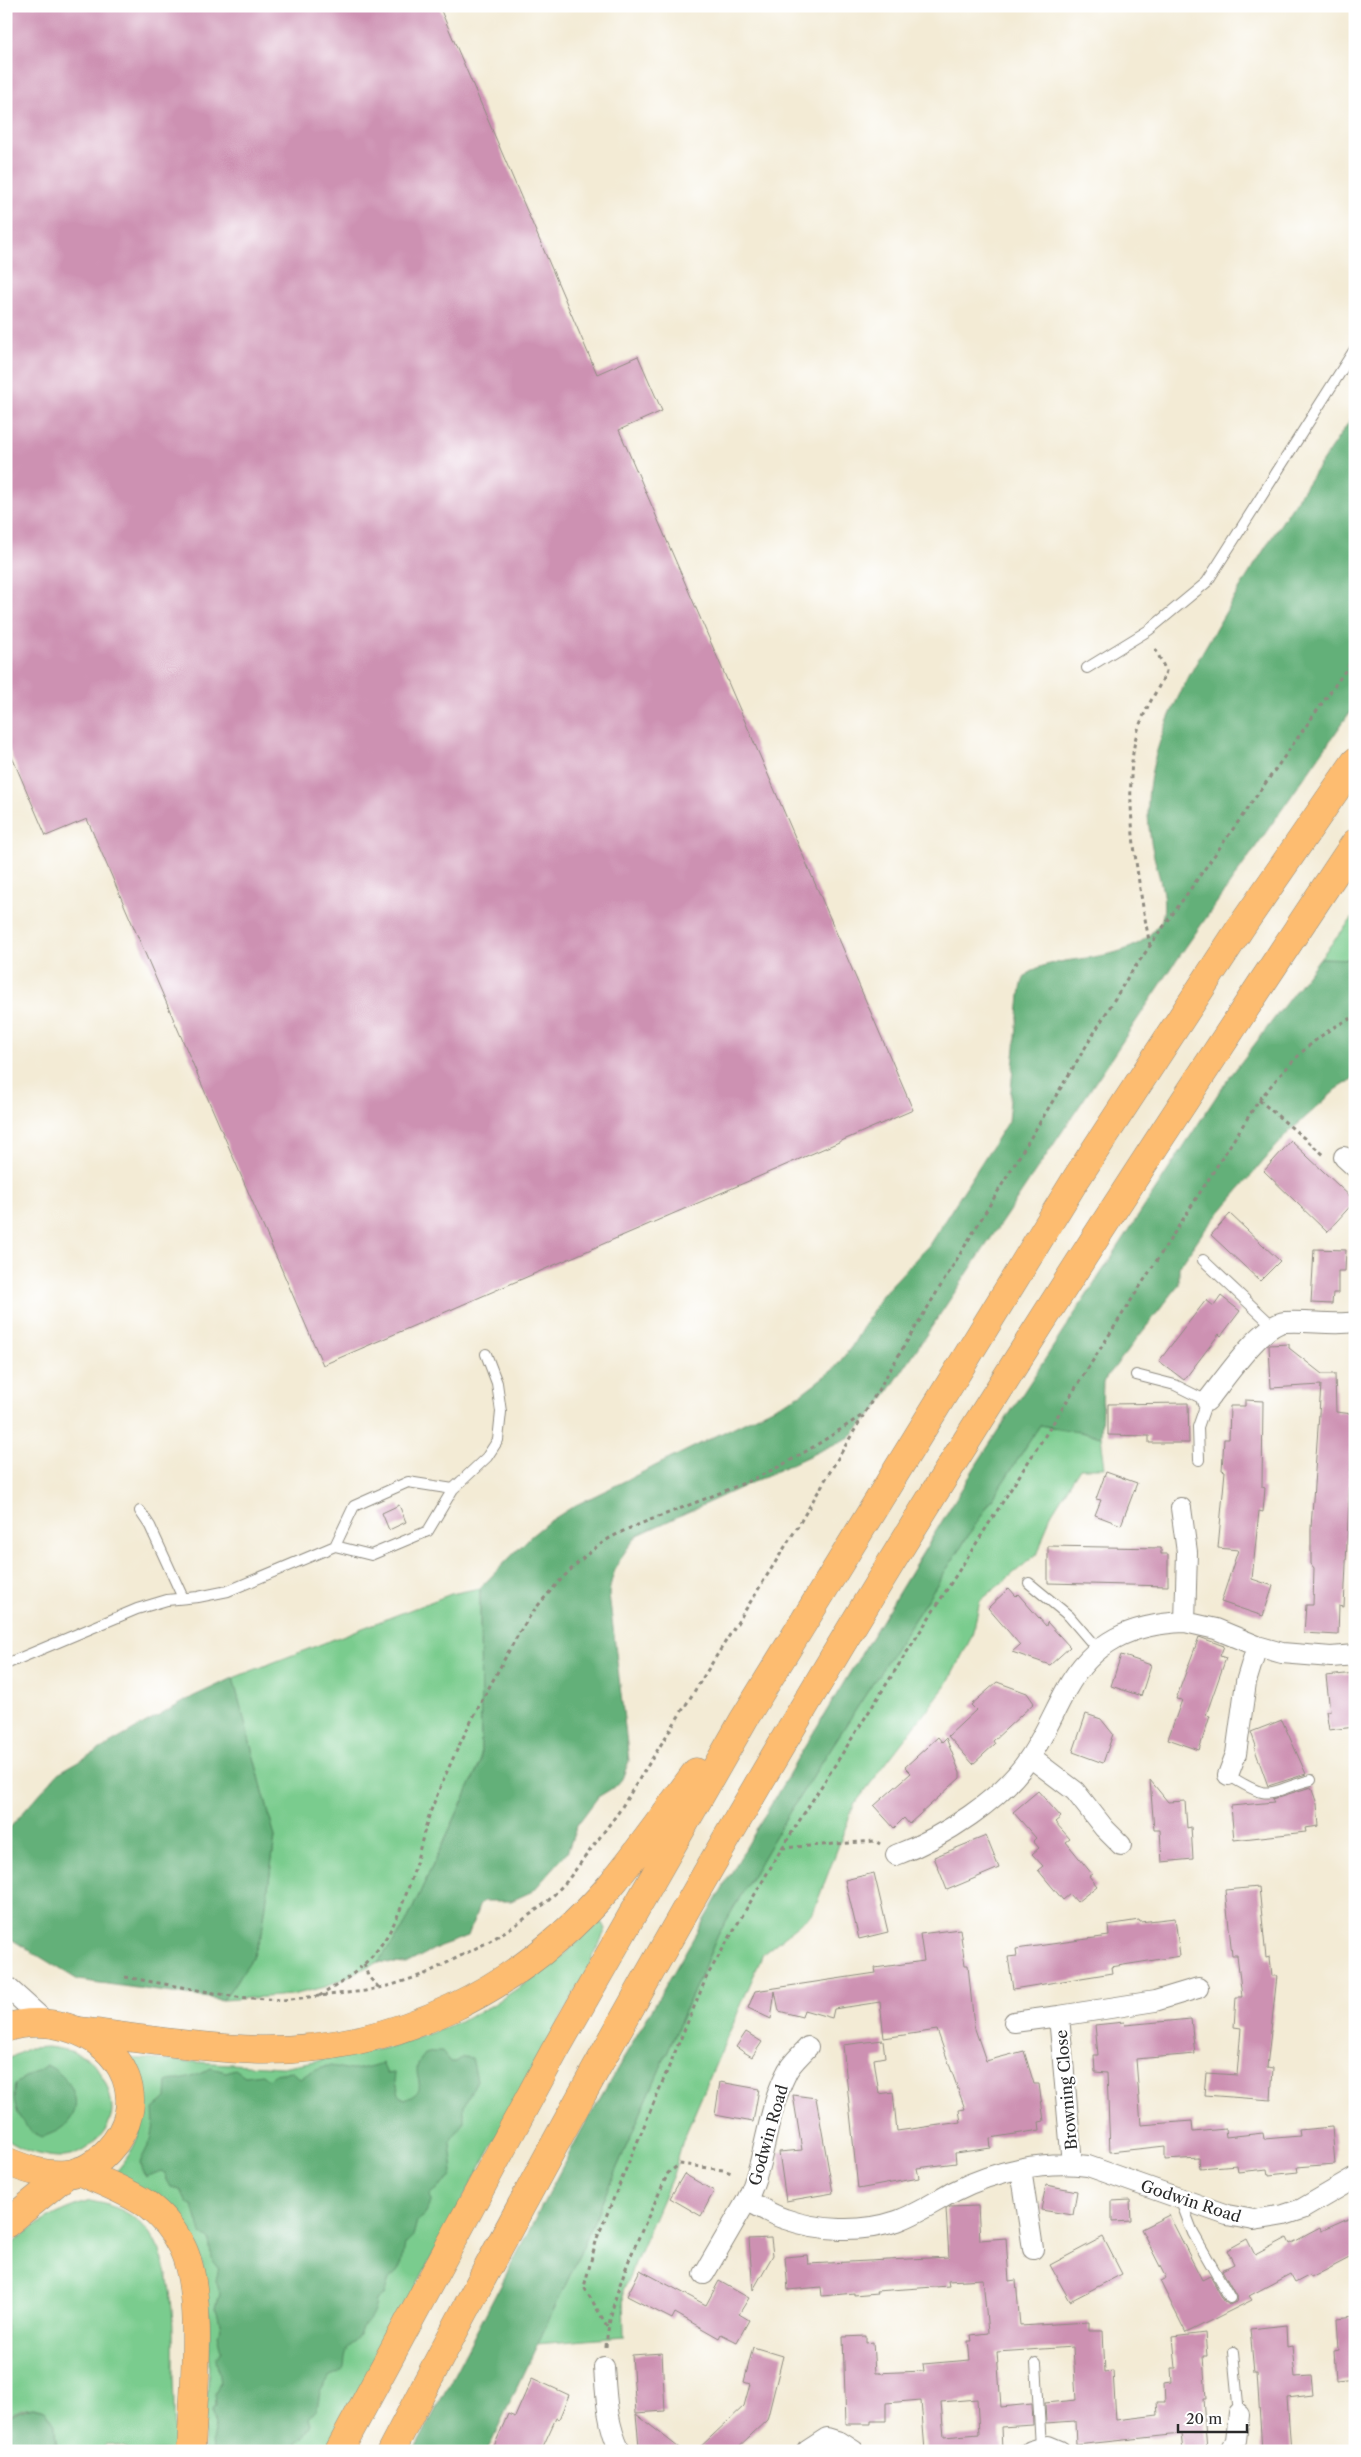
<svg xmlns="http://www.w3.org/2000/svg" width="1361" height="2457" viewBox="0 0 1361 2457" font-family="'Libre Caslon Text',serif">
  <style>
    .green { fill: #7acc8e; stroke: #527c5c }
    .forest { fill: #63b079; stroke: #476e52 }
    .building { fill: #cd91b2; fill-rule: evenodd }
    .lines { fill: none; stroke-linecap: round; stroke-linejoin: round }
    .service-casing { stroke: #8f8b80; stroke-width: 12 }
    .minor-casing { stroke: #8f8b80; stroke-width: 22 }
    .primary-casing { stroke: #8f8b80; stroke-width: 29 }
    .trunk-casing { stroke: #8f8b80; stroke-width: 29 }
    .path { stroke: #8f8b80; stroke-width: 3; stroke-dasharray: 4 4; stroke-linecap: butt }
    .service { stroke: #fff; stroke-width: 10 }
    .minor { stroke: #fff; stroke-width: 20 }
    .primary { stroke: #fdbc70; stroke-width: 28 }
    .trunk { stroke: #fdbc70; stroke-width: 28 }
    .labels { text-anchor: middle; stroke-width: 4.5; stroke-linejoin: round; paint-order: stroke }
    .street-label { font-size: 16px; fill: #2b2b2b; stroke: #fff }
  </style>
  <rect width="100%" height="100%" fill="#fff"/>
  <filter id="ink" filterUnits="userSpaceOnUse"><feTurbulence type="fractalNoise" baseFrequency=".02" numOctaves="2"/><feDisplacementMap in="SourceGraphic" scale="10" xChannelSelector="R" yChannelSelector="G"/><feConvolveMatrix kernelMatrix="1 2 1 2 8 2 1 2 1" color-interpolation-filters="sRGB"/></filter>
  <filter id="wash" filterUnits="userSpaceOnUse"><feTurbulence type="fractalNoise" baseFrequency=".0096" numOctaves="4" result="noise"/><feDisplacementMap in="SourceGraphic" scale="20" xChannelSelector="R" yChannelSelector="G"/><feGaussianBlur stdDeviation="1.12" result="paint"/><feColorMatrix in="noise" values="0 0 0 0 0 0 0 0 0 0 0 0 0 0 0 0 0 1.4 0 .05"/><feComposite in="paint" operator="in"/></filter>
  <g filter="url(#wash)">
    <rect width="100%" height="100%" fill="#f3ebd5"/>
    <!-- green -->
    <path class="green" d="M1355 915V959L1320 958Z
      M1040 1425 1101 1436 1105 1468H1080L1050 1516 1038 1553 980 1601 972 1636 947 1684 854 1805 813 1913 763 1954 683 2140 673 2175 623 2291 624 2337 536 2344 573 2269 718 1935 787 1816Z
      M480 1588 481 1762 403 1929 378 1962 325 1987 292 1995 223 2000 253 1957 262 1933 275 1837 233 1678 451 1594Z
      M598 1923H603L606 1929 590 1964 327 2451H204C206 2386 220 2299 193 2239L113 2175C129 2158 141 2138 142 2114L126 2058 282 2067 392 2047 442 2029 491 2006 553 1965Z
      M48 2047C61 2049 78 2051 89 2059 96 2064 102 2076 106 2084 109 2092 112 2101 112 2110 112 2131 84 2156 64 2157 45 2158 21 2150 6 2139V2060L29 2048Z
      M90 2201C106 2204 122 2208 136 2219 178 2252 173 2330 173 2378 174 2402 175 2427 174 2451H128V2448L106 2443 102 2451H57C60 2415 38 2392 6 2419V2250C29 2226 58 2211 90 2201Z"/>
    <!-- forest -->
    <path class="forest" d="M1355 413V705L1185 948 876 1410 850 1437 638 1535C622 1554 612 1569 609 1594L629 1761 622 1779 616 1786 598 1797 577 1825 567 1853 533 1891 511 1901H484L479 1906 468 1936 440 1946 406 1964 378 1962 403 1929 481 1762 480 1588 530 1537 547 1523 574 1506 801 1394 834 1369 852 1346 882 1295 929 1245 1008 1121 1020 995C1021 990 1022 981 1025 977 1046 951 1123 968 1153 931 1156 927 1161 923 1162 919 1168 897 1157 872 1153 852 1148 828 1146 805 1150 781 1159 726 1187 679 1214 632 1257 557 1306 485 1355 413Z
      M1320 958 1355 959V1078L1337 1089 1287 1134 1203 1232 1179 1267V1285L1103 1382 1101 1436 1040 1425 787 1816 718 1935 573 2269 487 2451H414L581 2131 804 1748 978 1462 1223 1086Z
      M233 1678 275 1837 262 1933 253 1957 223 2000 78 1980 6 1936V1832L58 1773 194 1696Z
      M433 2052H442L450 2062H456L463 2057 472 2058 477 2080 464 2106V2121L450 2143 453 2172 451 2178 430 2194 431 2202 424 2215 417 2221 413 2236 405 2244 402 2262 397 2272 389 2279 384 2296 376 2300C375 2312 371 2320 362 2327 360 2337 353 2340 348 2349 340 2363 352 2369 330 2376L320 2392 317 2409 309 2418 311 2425 303 2438 297 2442 298 2451H213L212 2441 215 2426 213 2410 216 2405 215 2393 220 2382 216 2359 221 2351 217 2335 221 2328 216 2307 220 2294 216 2280 219 2268 211 2258 209 2239 201 2233 193 2206 188 2204 180 2189 170 2187 166 2180 165 2173 161 2171 146 2177 142 2171 140 2162 151 2140 154 2125 153 2109 166 2098 167 2082C174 2079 177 2081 184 2079 194 2077 202 2073 211 2068L226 2072 235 2069 245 2076 262 2074 268 2079 273 2074 292 2072 300 2079C308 2073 319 2066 329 2066 336 2066 345 2070 352 2070 357 2070 377 2065 382 2063L387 2074 394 2073 399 2094 404 2100C431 2090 413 2080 418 2064 419 2061 423 2057 425 2054Z
      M47 2065C85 2086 87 2125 41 2137 20 2127 11 2106 15 2084Z
      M32 2407 45 2410 56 2426 57 2451H6V2419L18 2412Z"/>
    <g id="blocks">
      <!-- building -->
      <path class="building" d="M6 6H439L597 374 638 356 662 411 619 430 913 1110 323 1365 87 819 46 836 6 743Z
        M1291 1141 1355 1201 1327 1232 1264 1171Z
        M1230 1214 1280 1261 1260 1281 1211 1235Z
        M1314 1249 1346 1250 1345 1271H1338V1293H1333L1332 1304 1311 1303Z
        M1221 1296 1240 1311 1221 1336 1219 1334 1184 1380 1159 1361 1206 1300 1214 1306Z
        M1289 1344V1348L1322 1374H1335L1336 1412 1353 1414 1344 1607 1339 1606 1338 1635 1304 1633 1306 1605H1313L1314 1568 1311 1564V1528L1321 1385 1271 1388 1269 1345Z
        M1245 1400 1263 1401 1262 1487 1265 1488 1263 1512 1259 1511 1252 1579 1273 1586 1263 1616 1221 1602 1238 1550 1218 1548 1225 1471 1222 1470 1224 1439H1229L1230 1406H1245Z
        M1188 1403 1189 1443H1149V1436L1108 1435V1404Z
        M1106 1472 1137 1483 1121 1525 1095 1515 1101 1500 1096 1499Z
        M399 1505 406 1522 389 1530 382 1513Z
        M1048 1546 1161 1548V1554H1168V1586L1048 1583Z
        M1009 1588 1016 1596 1018 1594 1046 1626 1047 1622 1070 1647 1050 1665 1012 1652 1020 1645 988 1608Z
        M1199 1637 1224 1646 1220 1656 1226 1658 1206 1715 1210 1716 1199 1750 1168 1739 1182 1700 1176 1699Z
        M1121 1655 1151 1665 1141 1696 1111 1686Z
        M1355 1673V1727L1329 1730 1326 1711H1330L1326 1676Z
        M997 1682 1027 1693 1034 1703 993 1741 995 1744 973 1764 948 1736 976 1710 971 1705Z
        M1086 1714 1101 1719 1113 1734 1103 1763 1073 1752Z
        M1282 1720 1306 1774 1268 1786 1254 1747 1256 1746 1251 1732Z
        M938 1737 942 1742 946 1738 960 1773V1778L909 1824 904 1818 894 1828 874 1806 911 1773 905 1767Z
        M1150 1780 1168 1802 1185 1801 1187 1828 1191 1827 1193 1859 1162 1862 1160 1830H1154Z
        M1311 1787 1317 1804 1319 1826 1305 1828 1306 1832 1234 1840 1231 1806 1274 1802 1272 1799Z
        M1038 1791 1061 1817 1055 1822 1070 1839 1066 1842 1092 1874 1089 1876 1097 1886 1077 1902 1070 1894 1063 1900 1038 1870 1043 1866 1032 1854 1039 1848 1033 1841 1036 1838 1013 1812Z
        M986 1836 999 1868 947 1890 934 1857Z
        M874 1873 888 1932 859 1939 845 1880Z
        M1259 1887 1266 1958 1270 1957 1272 1976H1277L1267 2067 1273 2068 1271 2100 1204 2095 1206 2073 1237 2075 1241 2028 1234 2027 1236 1997H1242L1237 1955H1232L1225 1890Z
        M1175 1918 1180 1956 1111 1967 1112 1973 1013 1989 1008 1957 1017 1956 1016 1949 1109 1936 1108 1925 1139 1920 1140 1922Z
        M960 1929 965 1965H968L974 2026 986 2061 1024 2051 1034 2084H1039L1044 2121 1039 2122 1040 2130 990 2138 991 2148 955 2153 956 2163 917 2168 919 2178 858 2189 843 2045 883 2040 885 2057 874 2059 879 2094 893 2092 897 2131 961 2122 959 2110 965 2109 937 2030 884 2038 880 2002 834 2009 832 2018 804 2010 802 2017 779 2011 775 1991 771 2019 748 2008 755 1991 876 1973 875 1968 924 1961 920 1934Z
        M1191 2019 1195 2054 1136 2059 1141 2125 1192 2121 1193 2132 1225 2129 1226 2137 1263 2133 1264 2139 1300 2136 1299 2130 1332 2127 1335 2164 1297 2167 1298 2172 1269 2175 1268 2169 1238 2172 1237 2165 1200 2168 1199 2158 1165 2160V2146L1110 2152 1107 2073 1095 2072 1094 2055H1098L1095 2025 1124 2022 1125 2025Z
        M746 2032 762 2042 752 2057 736 2047Z
        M720 2082 759 2089 753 2122 715 2115Z
        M793 2095 816 2098 833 2193 786 2201 779 2152 802 2150Z
        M684 2174 714 2191 701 2216 670 2198Z
        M1046 2185 1077 2191 1073 2215 1041 2210Z
        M1130 2200 1131 2221 1112 2222V2201Z
        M978 2206 980 2240 1006 2238 1009 2281 1016 2280 1020 2326 1089 2322V2331H1103L1105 2372 1113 2371 1116 2420 1158 2415 1157 2402H1165L1164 2383 1172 2382 1171 2368H1176L1173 2337 1205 2333 1207 2356H1203L1206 2399H1203L1207 2450 1183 2451 1181 2434 1076 2445 1075 2421 1046 2423 1045 2403 1076 2400 1073 2347 997 2352 1001 2407 1032 2404 1033 2425 1001 2427 1002 2451H925L921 2400 886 2403V2421H871V2424H846L843 2337 866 2336V2343L873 2342 875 2373 924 2371 923 2364 970 2360 968 2341H972L971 2335 988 2333 983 2279 948 2281 949 2286 876 2291 877 2293 854 2295V2293L822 2296 821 2287 788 2290 785 2257 807 2255 808 2264 949 2257 946 2209 950 2207ZM977 2399 979 2434 944 2437 941 2402Z
        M1169 2215 1202 2280 1210 2276 1224 2301 1229 2305 1236 2302 1237 2298 1222 2270 1234 2264 1227 2250 1247 2239 1255 2255 1287 2238 1290 2244 1320 2228 1321 2231 1355 2216V2255L1311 2278 1310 2275 1295 2283 1290 2274 1249 2296 1252 2300 1186 2333 1160 2281 1166 2278 1141 2229Z
        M1103 2237 1122 2274 1070 2301 1050 2265Z
        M771 2238 773 2255 753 2290 749 2239Z
        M640 2270 706 2305 719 2281 749 2298 739 2314 749 2320 737 2342 721 2334 719 2338 675 2313 672 2319 627 2296Z
        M1355 2316V2380L1336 2382 1334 2351 1339 2350 1337 2318Z
        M1286 2325 1287 2347 1292 2346 1295 2377 1311 2376 1313 2395 1287 2398 1291 2451H1262L1257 2373H1254L1250 2329Z
        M753 2347 783 2356 767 2420 734 2451H696L744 2406 750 2384 744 2382Z
        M662 2353 665 2411 636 2413 632 2355Z
        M532 2378 569 2395 559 2419 556 2418 541 2451H492L508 2414 515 2417Z
        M636 2414 683 2451H646L639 2446Z"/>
    </g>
  </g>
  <g filter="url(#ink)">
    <use href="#blocks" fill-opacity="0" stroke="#8f8b80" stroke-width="1"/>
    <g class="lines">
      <!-- service casing -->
      <g class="service-casing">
        <path id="service" d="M1087 668 1149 630 1207 582 1355 349
          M1203 1260 1273 1326
          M1136 1375 1175 1385 1207 1401 1198 1427 1199 1460
          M140 1511 150 1526 183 1598
          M335 1546 354 1506 408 1482 453 1489
          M1029 1583 1069 1616 1098 1650
          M6 1664 137 1609 167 1600 198 1597 228 1591 335 1546 371 1555 428 1531 453 1489 487 1457 498 1440 501 1412 497 1383 486 1354
          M1228 1775C1273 1803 1265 1792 1311 1780
          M1180 2199 1193 2233 1230 2298
          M1233 2352 1239 2414
          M1036 2363 1041 2447"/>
      </g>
      <!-- minor casing -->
      <g class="minor-casing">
        <path id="minor" d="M1344 1157 1355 1167
          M1207 1401C1223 1382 1261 1324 1285 1322 1308 1320 1332 1326 1355 1322
          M1181 1508 1187 1552 1185 1622 1216 1629 1257 1646 1282 1653 1331 1657 1355 1655
          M1030 1757 1075 1791 1104 1828 1121 1845
          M1228 1775 1236 1754 1246 1682 1257 1646
          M896 1855C942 1838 1003 1799 1030 1757 1044 1736 1054 1712 1066 1690 1093 1641 1131 1624 1185 1622
          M6 1986 47 2023
          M1014 2022 1059 2016
          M1072 2164 1059 2016 1155 2001 1198 1988
          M1021 2169 1033 2249
          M747 2200C766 2160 766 2114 786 2074 790 2064 801 2055 808 2047
          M704 2274 747 2200C759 2207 772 2215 785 2219 819 2231 862 2233 897 2221 917 2214 936 2201 955 2191 994 2171 1044 2160 1088 2166L1227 2215 1254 2220 1284 2215 1302 2209 1355 2178
          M604 2367C606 2397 607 2424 620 2451
          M807 2451 827 2438 840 2442 854 2451
          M1031 2451 1048 2446 1060 2451
          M1231 2451 1236 2440 1239 2414"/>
      </g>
      <!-- primary casing -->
      <g class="primary-casing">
        <path id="primary" d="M6 2028C25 2021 48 2022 66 2027 124 2043 153 2103 108 2151 97 2163 83 2173 66 2174 45 2176 25 2169 6 2161
          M6 2224 67 2174"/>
      </g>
      <!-- trunk casing -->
      <g class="trunk-casing">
        <path id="trunk" d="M79 2031C138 2038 199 2048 259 2050 396 2052 521 1990 610 1886 640 1850 668 1810 696 1772
          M78 2171C100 2181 126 2190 146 2204 161 2215 174 2231 182 2247 205 2293 193 2399 191 2451
          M339 2451 554 2052 744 1719 1076 1179 1241 927 1355 762
          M391 2451C526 2192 667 1935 817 1685 988 1399 1170 1120 1355 843"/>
      </g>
      <!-- path -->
      <path class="path" d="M1150 946C1139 886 1123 801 1135 741 1140 717 1154 696 1165 675L1166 671 1154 646
        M1259 1100 1324 1155
        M782 1848 875 1841 880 1844
        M364 1964 368 1976 379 1988
        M125 1977 237 1997 282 2000 365 1991 392 1985 425 1974 490 1941 520 1922 547 1902 567 1881 618 1813 798 1526 903 1348 1128 977 1355 657
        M319 1996C377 1963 393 1936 413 1874 419 1854 423 1833 430 1813 448 1765 472 1718 497 1673 510 1649 523 1623 541 1602 560 1580 581 1557 605 1541 624 1529 645 1522 666 1514 699 1501 732 1489 764 1474 798 1458 829 1437 861 1416
        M607 2326 584 2287 597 2238 707 1976 782 1848 1259 1100C1285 1069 1315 1032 1355 1017
        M606 2347C611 2286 644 2229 668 2173L680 2164 723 2170 734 2174"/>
      <!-- service -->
      <use href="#service" class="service"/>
      <!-- minor -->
      <use href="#minor" class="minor"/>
      <!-- primary -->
      <use href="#primary" class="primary"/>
      <!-- trunk -->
      <use href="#trunk" class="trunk"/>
    </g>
  </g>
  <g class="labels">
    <!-- street labels -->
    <g class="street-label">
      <text transform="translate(1066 2090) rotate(-95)" y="6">Browning Close</text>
      <text transform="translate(768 2135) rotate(-74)" y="6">Godwin Road</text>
      <text transform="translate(1191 2201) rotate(18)" y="6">Godwin Road</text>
    </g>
  </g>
  <!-- margin -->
  <rect width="1361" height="2457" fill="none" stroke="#fff" stroke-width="25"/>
  <!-- scale -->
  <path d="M1178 2424v8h69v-8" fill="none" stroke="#2b2b2b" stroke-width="2.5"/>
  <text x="1186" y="2424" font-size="15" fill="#2b2b2b" stroke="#ffffff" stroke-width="4" paint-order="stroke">20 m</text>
</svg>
